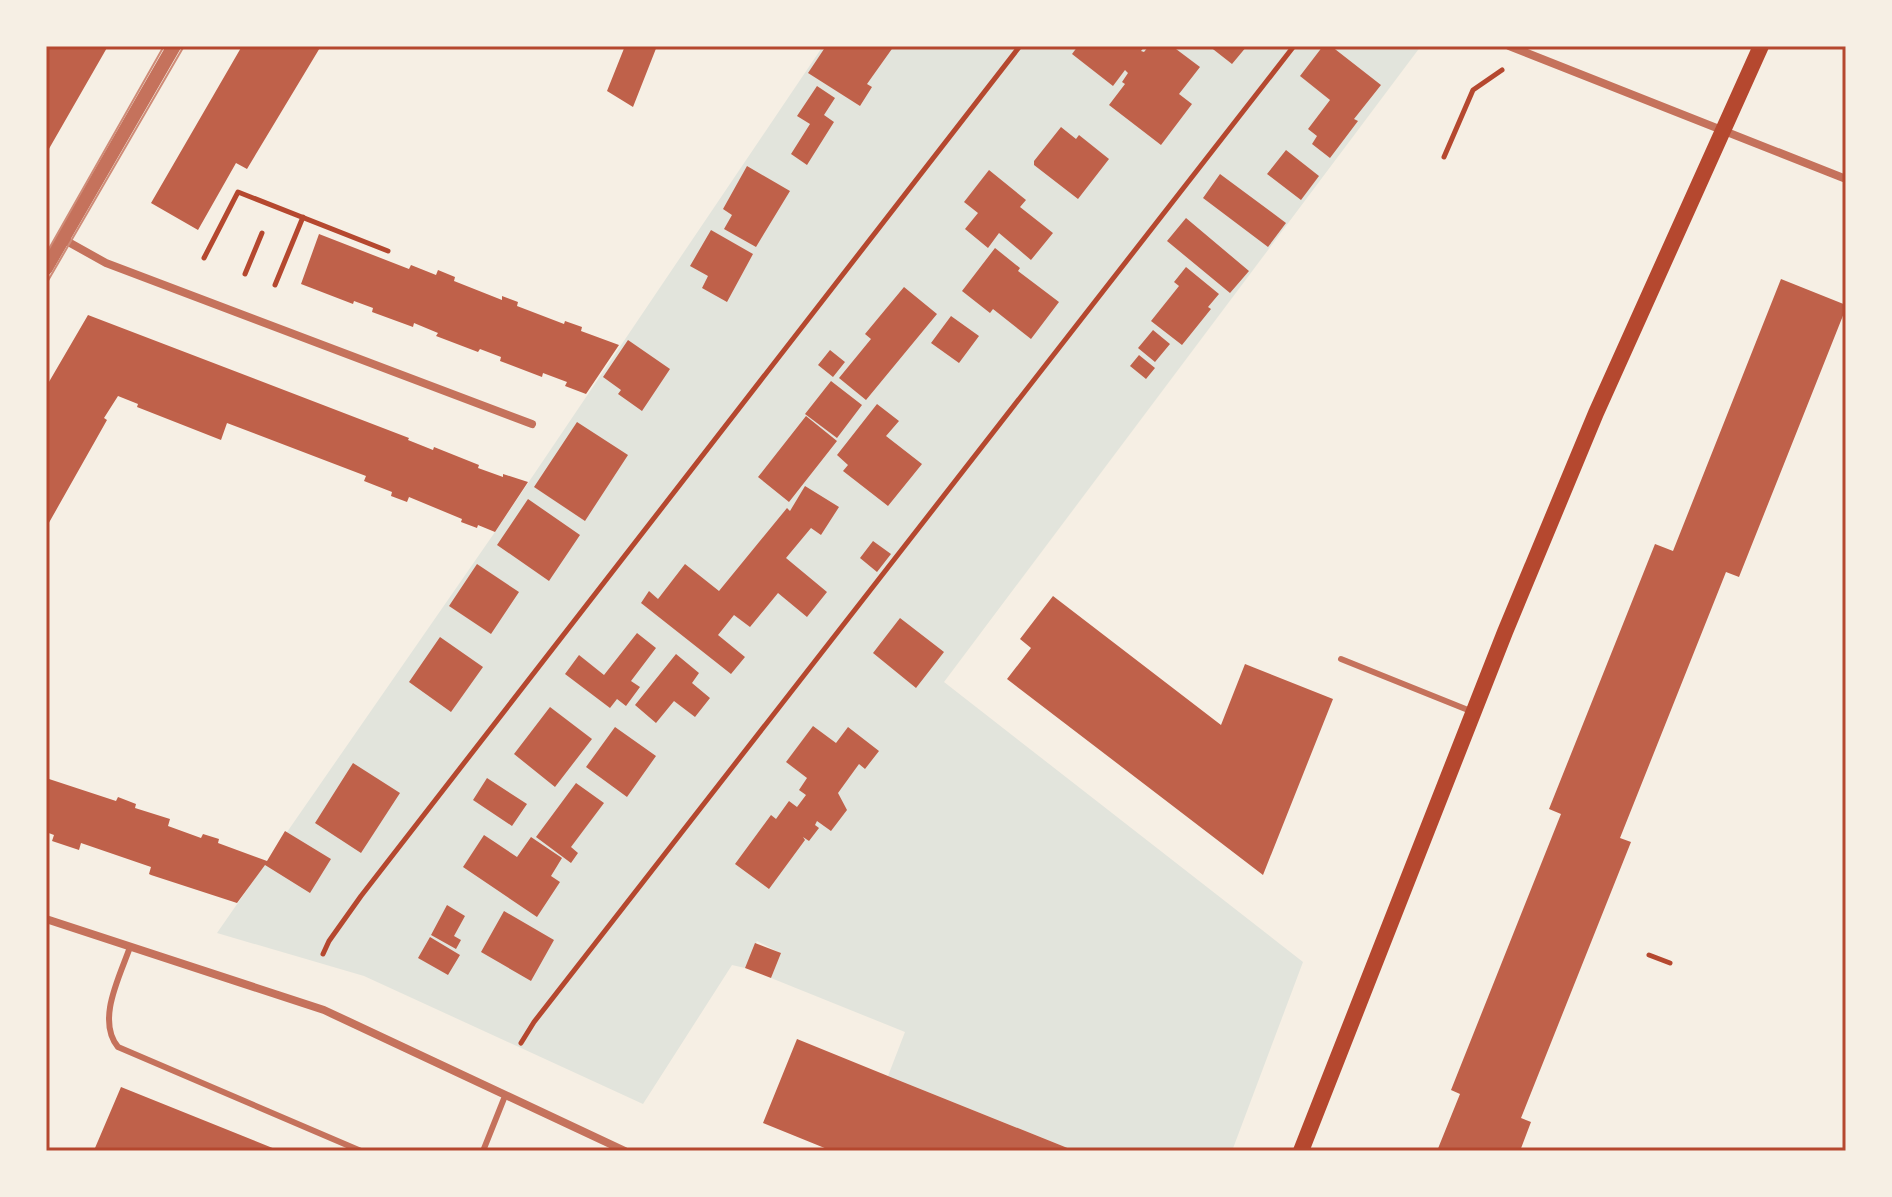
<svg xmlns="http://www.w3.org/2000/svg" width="1892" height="1197" viewBox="0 0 1892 1197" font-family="Helvetica,sans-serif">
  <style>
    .green { fill: #e2e4dc }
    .building { fill: #bf614a }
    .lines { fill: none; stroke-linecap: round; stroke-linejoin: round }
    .path { stroke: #b5482f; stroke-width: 5 }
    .service { stroke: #c5725c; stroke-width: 6 }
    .minor { stroke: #c5725c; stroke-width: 8 }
    .tertiary { stroke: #c5725c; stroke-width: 14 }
    .secondary { stroke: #b5482f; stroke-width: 16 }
    .tram { stroke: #cf8b77; stroke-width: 2 }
    .neatline { fill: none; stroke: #b5482f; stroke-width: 3 }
  </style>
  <rect width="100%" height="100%" fill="#f6efe4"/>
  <!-- green -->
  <path class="green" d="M823 46H1421L944 682 1303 962 1232 1151H1075L888 1076 905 1032 771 978 780 953 757 941 745 968 732 965 643 1104 364 976 217 933 495 532Z"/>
  <!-- building -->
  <path class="building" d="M46 46H108L46 154Z
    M242 46H321L247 169 236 163 198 230 151 203Z
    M625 46H657L633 107 607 91Z
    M826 46H894L867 84 872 87 860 106 808 73Z
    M1078 46H1145L1141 51 1144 52 1149 46H1172L1200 67 1179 94 1192 104 1161 145 1109 105 1125 84 1122 82 1128 73 1125 70 1113 86 1072 54Z
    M1209 46H1247L1232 64Z
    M1323 46H1331L1381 85 1354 119 1358 121 1330 158 1312 144 1317 136 1308 129 1330 100 1300 76Z
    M817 86 835 98 824 115 834 122 807 165 791 154 810 124 797 116Z
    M1061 127 1076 139 1079 135 1109 159 1078 199 1034 165V161Z
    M1286 150 1319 176 1301 200 1267 174Z
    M747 166 790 191 756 247 724 229 732 215 723 209Z
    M989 170 1026 200 1020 207 1053 233 1031 260 999 233 988 248 965 229 978 213 964 202Z
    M1220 174 1286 223 1268 247 1203 198Z
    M1186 218 1249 271 1230 293 1167 241Z
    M711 230 753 254 727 302 702 288 708 276 690 266Z
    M319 234 409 269 411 265 436 275 438 270 455 277 454 281 502 300V296L518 302 517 306 564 324 565 321 582 327 581 331 619 345 586 394 565 386 567 382 543 373 542 377 500 361 501 357 480 349 478 352 436 336 438 333 414 323 413 327 372 312 373 308 354 301 353 304 301 284Z
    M995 248 1020 268 1018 271 1059 302 1031 339 993 309 990 313 962 291Z
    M1186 267 1219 294 1208 307 1211 309 1182 345 1151 321 1179 286 1174 282Z
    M1781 279 1846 305V308L1739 577 1726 572 1620 838 1631 842 1521 1118 1531 1122 1520 1151H1437L1460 1094 1451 1090 1561 814 1549 809 1655 544 1673 551Z
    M904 287 937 314 866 400 839 378 871 339 865 334Z
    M88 315 409 438 408 440 433 450 434 447 479 465 478 468 503 477V474L528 482 495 532 478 525 477 528 461 522 462 519 409 497 407 502 391 496 392 492 364 481 366 476 227 423 221 440 137 407 138 404 118 396 104 418 107 420 46 528V387Z
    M951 316 979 336 959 363 931 343Z
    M1153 330 1170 344 1155 362 1138 348Z
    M628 340 670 369 642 411 618 394 621 390 603 377Z
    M830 350 845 362 833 377 818 365Z
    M1139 355 1155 368 1146 379 1130 366Z
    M831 381 862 405 837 438 805 414Z
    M877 404 899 421 886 436 922 464 888 506 843 471 848 465 837 455Z
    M806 416 837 441 789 502 758 477Z
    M577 422 628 455 585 521 534 487Z
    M805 486 839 507 821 535 811 528 786 558 827 592 807 617 778 593 750 627 734 615 718 635 745 657 731 674 641 603 649 591 658 599 685 564 719 591 787 508 790 511Z
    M528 499 580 535 549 581 497 545Z
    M873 541 891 554 877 572 860 558Z
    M477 564 519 592 491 634 449 606Z
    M1053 596 1221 725 1245 664 1333 699 1263 875 1007 679 1031 648 1020 639Z
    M900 618 944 652 916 688 873 653Z
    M637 633 656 648 631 681 640 687 626 706 617 699 610 708 565 674 579 655 604 675Z
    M440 637 483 667 451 712 409 682Z
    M676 654 699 673 692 683 710 698 695 717 674 701 656 723 635 705Z
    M550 707 592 739 555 787 514 754Z
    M813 726 836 743 848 727 879 751 865 769 859 764 838 793 847 810 831 831 817 821 815 825 819 828 809 841 803 837 805 840 769 889 735 864 771 815 776 819 789 801 797 807 806 795 799 790 807 778 786 762Z
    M615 727 656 756 627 797 586 767Z
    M353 763 400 793 361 853 315 823Z
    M46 778 116 801 118 797 136 804 135 808 170 819 168 826 201 838 203 834 219 839 218 843 267 861 285 831 331 859 310 893 265 865 237 903 151 875 149 874 151 867 81 843 79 850 52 841 54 835 46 832Z
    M487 778 527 804 512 826 473 800Z
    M576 783 604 803 571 847 578 853 571 863 536 837Z
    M484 835 517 857 531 837 562 858 551 876 560 882 537 917 463 867Z
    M447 905 465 916 454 936 461 940 456 949 431 935Z
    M504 911 554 940 531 981 481 952Z
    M430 937 460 955 448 975 418 958Z
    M755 943 781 953 771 978 745 968Z
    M797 1039 888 1076 1075 1151H832L763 1123Z
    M121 1087 280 1151H102L95 1148Z"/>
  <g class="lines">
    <!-- path -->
    <path class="path" d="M1444 157 1473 90 1502 70
      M204 258 238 192 388 251
      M245 274 262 233
      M275 285 303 217
      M323 954 329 941 361 896 1020 46
      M1649 955 1670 963
      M521 1043 534 1022 1294 46"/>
    <!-- service -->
    <path class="service" d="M1341 659 1473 712
      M130 947C120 976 96 1020 118 1047L361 1151
      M483 1151 505 1096"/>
    <!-- minor -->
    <path class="minor" d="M1509 46 1846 179
      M63 239 106 263 532 424
      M46 919 324 1010 625 1151"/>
    <!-- tertiary -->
    <path class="tertiary" d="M46 268 174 46"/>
    <!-- secondary -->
    <path class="secondary" d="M1301 1151 1505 632 1596 413 1761 46"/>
    <!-- tram -->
    <path class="tram" d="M46 254 164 46
      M46 284 184 46"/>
  </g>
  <!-- border -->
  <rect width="1892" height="1197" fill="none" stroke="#f6efe4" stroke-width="96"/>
  <rect x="48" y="48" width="1796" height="1101" class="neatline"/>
</svg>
